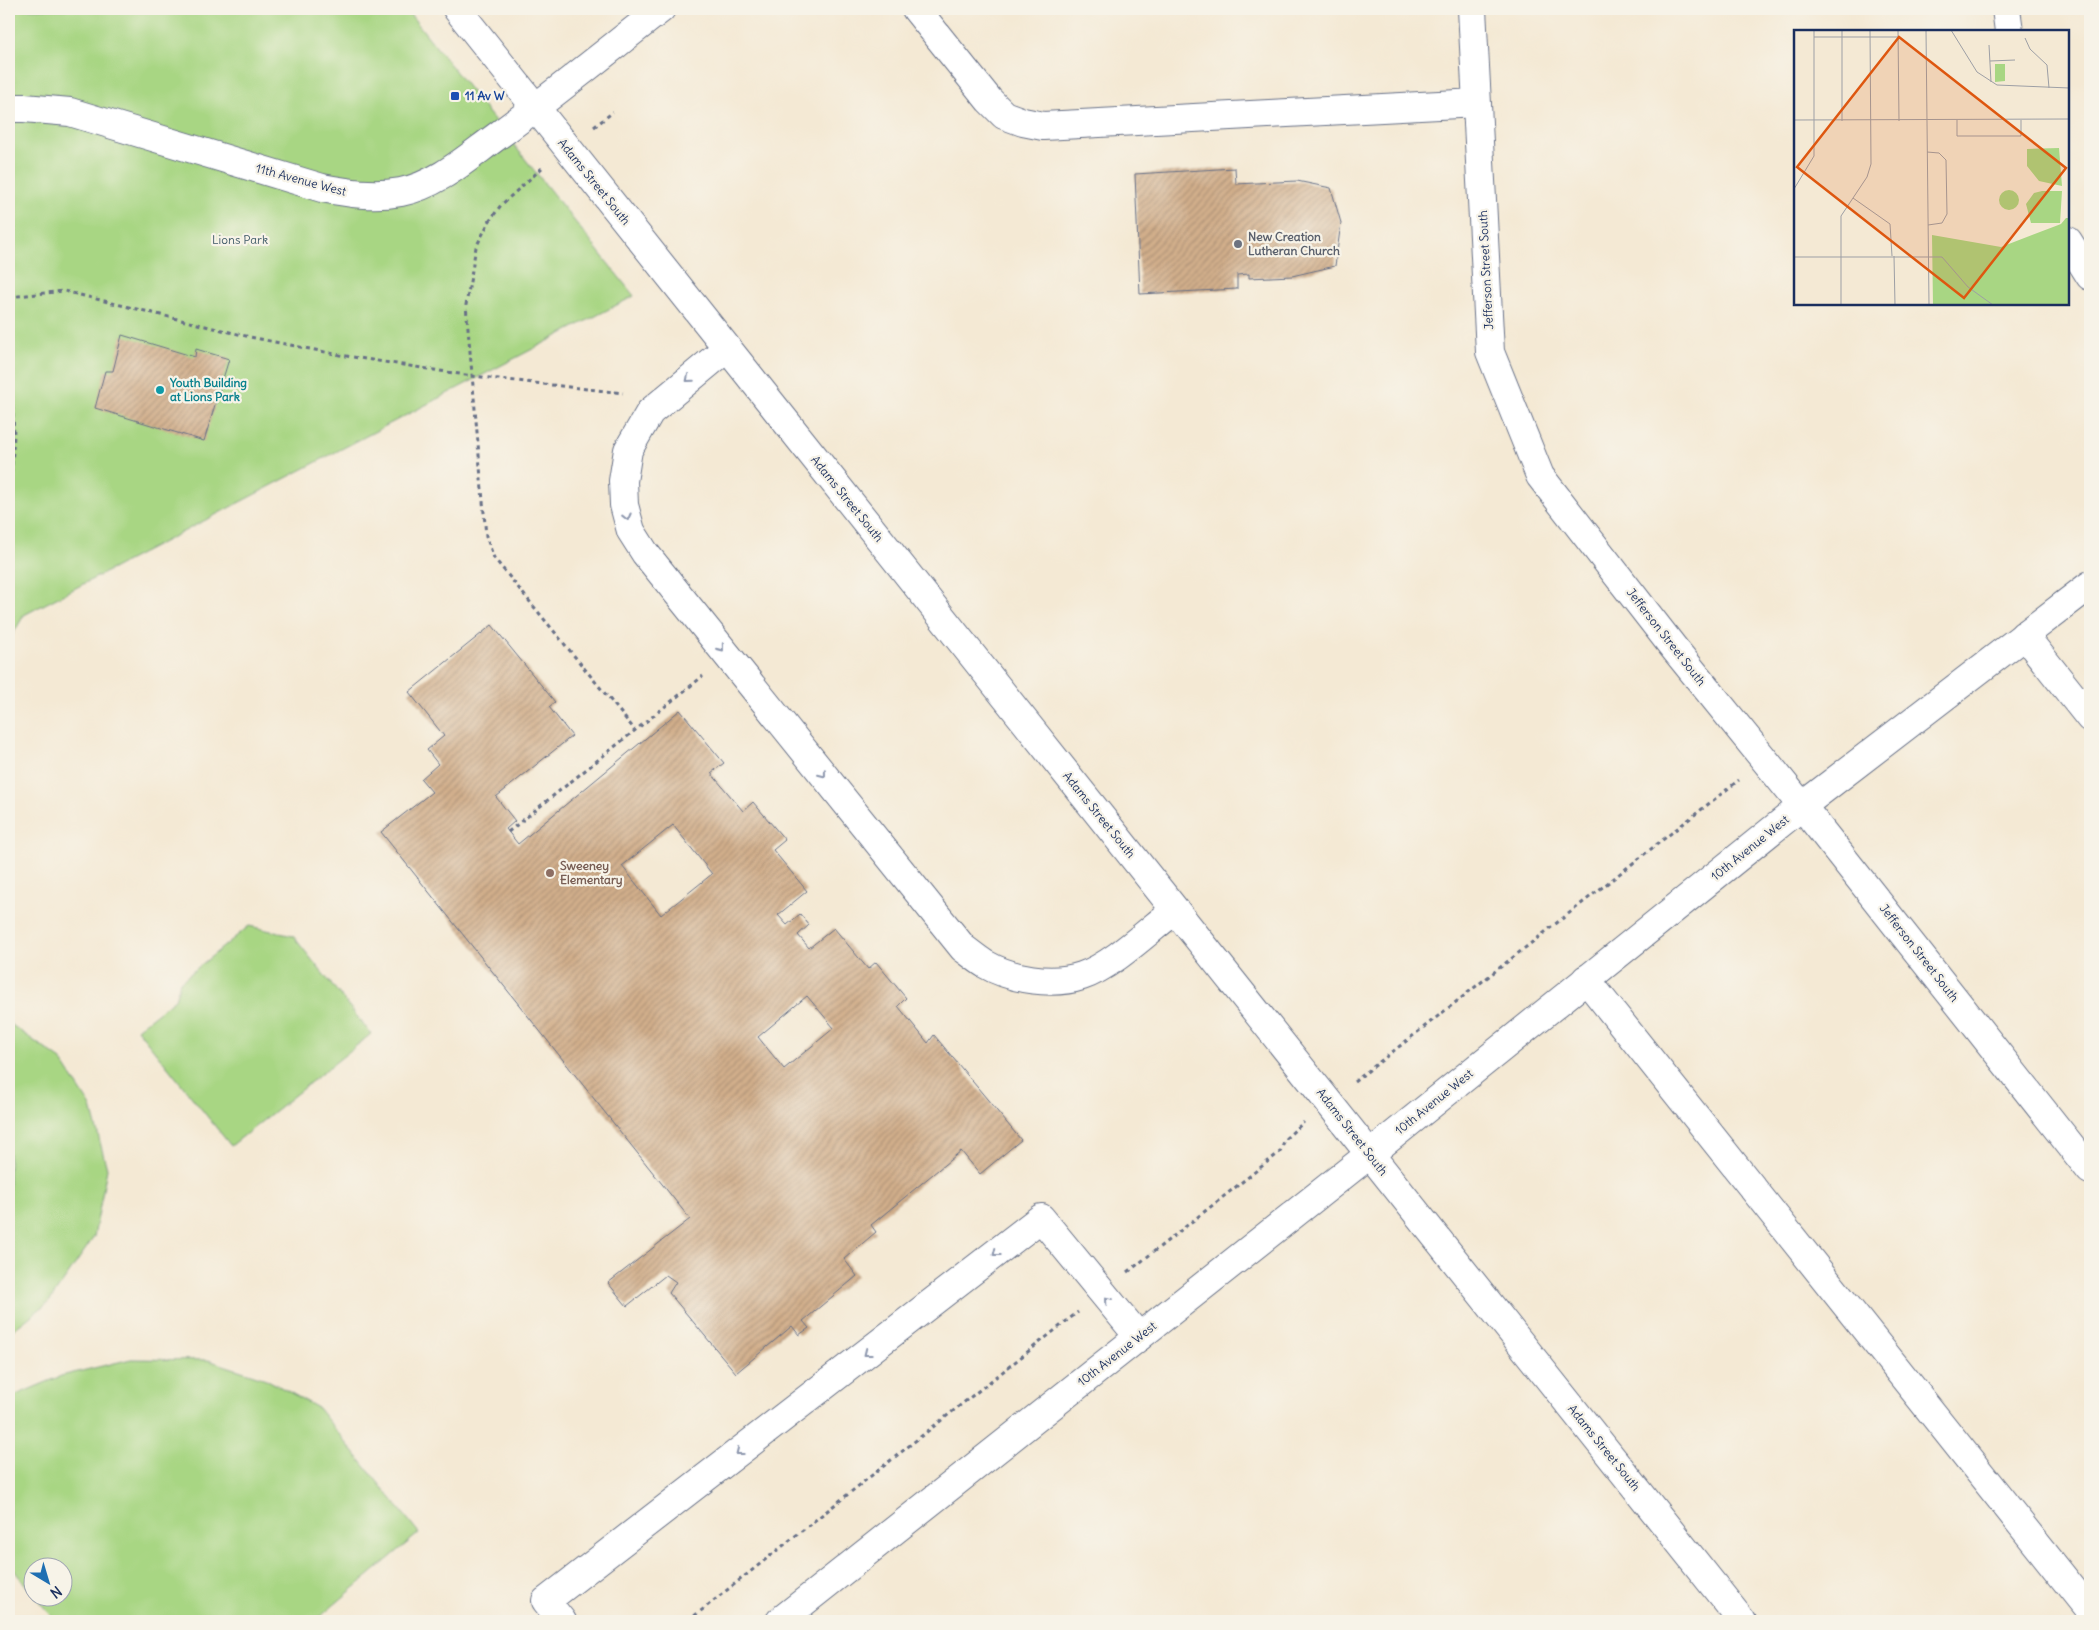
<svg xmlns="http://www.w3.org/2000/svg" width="2099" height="1630" viewBox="0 0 2099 1630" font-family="Delius,sans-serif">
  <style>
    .park { fill: #a8d683; stroke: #628270 }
    .building { fill: url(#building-hatch); fill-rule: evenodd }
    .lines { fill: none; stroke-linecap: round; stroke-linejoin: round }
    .minor-casing { stroke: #677087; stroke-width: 30 }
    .major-casing { stroke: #677087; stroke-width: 30 }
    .path { stroke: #677087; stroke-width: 3; stroke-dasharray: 4 4; stroke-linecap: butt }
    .minor { stroke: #fff; stroke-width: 28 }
    .major { stroke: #fff; stroke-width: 28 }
    .oneway { stroke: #8d97ae }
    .transit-dot { fill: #1a4fb4; stroke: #f7f3e8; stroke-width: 2 }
    .worship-dot { fill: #6b7280; stroke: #f7f3e8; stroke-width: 2 }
    .culture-dot { fill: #0f9aa8; stroke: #f7f3e8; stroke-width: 2 }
    .education-dot { fill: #8d6e63; stroke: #f7f3e8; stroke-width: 2 }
    .labels { text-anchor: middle; stroke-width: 4.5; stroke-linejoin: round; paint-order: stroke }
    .transit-label { font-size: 12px; font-weight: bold; fill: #164399; stroke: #f7f3e8; text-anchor: start }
    .street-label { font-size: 12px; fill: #1b2f5e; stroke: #f7f3e8 }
    .worship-label { font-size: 12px; font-weight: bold; fill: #5b616d; stroke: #f7f3e8; text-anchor: start }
    .park-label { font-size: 12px; fill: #3e5967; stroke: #f7f3e8 }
    .culture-label { font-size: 12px; font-weight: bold; fill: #0d838f; stroke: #f7f3e8; text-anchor: start }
    .education-label { font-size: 12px; font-weight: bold; fill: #785e54; stroke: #f7f3e8; text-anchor: start }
    .inset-road { fill: none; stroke: #9d9fa5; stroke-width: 1 }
    .view { fill: #de5710; fill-opacity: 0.15; stroke: #de5710; stroke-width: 2.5 }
    .inset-edge { fill: none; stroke: #1b2f5e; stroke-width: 2.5 }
  </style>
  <defs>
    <pattern id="building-hatch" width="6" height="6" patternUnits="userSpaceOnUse" patternTransform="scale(1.25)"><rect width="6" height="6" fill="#d2af8b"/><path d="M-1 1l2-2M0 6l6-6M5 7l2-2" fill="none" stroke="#aa8f75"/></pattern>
  </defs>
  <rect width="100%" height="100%" fill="#f7f3e8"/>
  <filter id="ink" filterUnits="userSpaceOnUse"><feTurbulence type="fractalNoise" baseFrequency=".02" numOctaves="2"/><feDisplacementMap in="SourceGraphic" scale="10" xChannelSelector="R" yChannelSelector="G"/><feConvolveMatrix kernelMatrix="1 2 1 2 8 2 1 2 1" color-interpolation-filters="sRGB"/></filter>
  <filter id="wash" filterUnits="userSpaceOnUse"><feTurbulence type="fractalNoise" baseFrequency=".0096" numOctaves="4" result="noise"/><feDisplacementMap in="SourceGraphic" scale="20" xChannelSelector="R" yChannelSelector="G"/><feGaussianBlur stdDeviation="1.12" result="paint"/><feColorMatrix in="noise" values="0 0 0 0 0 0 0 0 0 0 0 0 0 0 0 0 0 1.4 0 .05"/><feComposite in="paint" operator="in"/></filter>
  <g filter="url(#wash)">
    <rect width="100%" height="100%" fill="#f4e9d4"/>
    <!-- park -->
    <path class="park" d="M9 9H406L634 296 24 615 9 641Z
      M249 926 293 936 371 1034 231 1146 137 1029 175 999 180 982Z
      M9 1023 61 1060 91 1107 107 1169 94 1237 49 1302 9 1333Z
      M131 1359 208 1360 266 1379 318 1408 419 1533 315 1621H56L36 1598H62V1568H32V1593L9 1564V1398L61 1376Z"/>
    <g id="blocks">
      <!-- building -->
      <path class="building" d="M1235 168 1236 184 1297 181 1331 188 1341 223 1335 266 1292 276 1249 278V274L1237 275V289L1140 294 1135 174Z
        M122 335 195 357 196 349 229 359 204 441 95 408 105 371H113Z
        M492 625 555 702 549 707 572 736 496 797 515 821 506 829 518 844 680 710 724 763 711 773 743 811 753 802 785 840 773 850 807 891 778 915 787 925 800 914 809 925 798 935 809 948 834 928 868 969 876 962 906 998 898 1006 928 1043 934 1035 1021 1140 980 1174 961 1151 871 1225 876 1232 844 1259 857 1276 803 1321 809 1328 799 1335 792 1326 736 1373 669 1293 676 1282 666 1275 627 1306 608 1283 690 1219 381 832 432 792 421 779 438 764 427 750 444 736 409 692ZM673 825 712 874 661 915 622 866ZM807 996 834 1028 784 1069 758 1037Z"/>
    </g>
  </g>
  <g filter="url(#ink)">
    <use href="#blocks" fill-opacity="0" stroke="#677087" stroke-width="1"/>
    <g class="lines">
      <!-- minor casing -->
      <g class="minor-casing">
        <path id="minor" d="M457 9 1742 1621
          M916 9 989 100 1004 115 1023 122 1043 126 1477 103
          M1472 9 1490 352 1540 476 1673 647 1802 806 2090 1170
          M2006 9 2009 31
          M9 108H24L70 112 322 188C348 193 374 197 401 192 437 185 467 158 496 137 552 96 606 52 661 9
          M2068 241 2090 276
          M727 348 650 412 628 450 623 481 624 505 631 531 645 553 963 948C970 953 977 959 985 964 1011 979 1052 986 1082 976 1112 966 1149 930 1175 910
          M2024 635 2090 718
          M1586 979 2090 1611
          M562 1621 546 1601 1041 1218 1139 1337"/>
      </g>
      <!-- major casing -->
      <g class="major-casing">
        <path id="major" d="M780 1621 1370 1154 1802 806 2090 585"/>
      </g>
      <!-- path -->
      <path class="path" d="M594 127 613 112
        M542 168 501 205 489 222 476 247 466 305 486 536 494 558 634 729
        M9 297 64 291 250 337 340 355 472 376 623 393
        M9 333 14 435 9 513
        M508 832 703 676
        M1354 1082 1739 780
        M1128 1272 1280 1152 1285 1139 1304 1122
        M688 1621 1078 1312"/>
      <!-- minor -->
      <use href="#minor" class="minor"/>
      <!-- major -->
      <use href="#major" class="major"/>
    </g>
    <!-- one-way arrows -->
    <defs><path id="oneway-chevron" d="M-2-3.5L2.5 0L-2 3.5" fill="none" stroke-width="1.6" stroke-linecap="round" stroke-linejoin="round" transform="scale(1.25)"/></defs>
    <g class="oneway">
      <use href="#oneway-chevron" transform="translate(689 379) rotate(140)"/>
      <use href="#oneway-chevron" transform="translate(627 517) rotate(76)"/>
      <use href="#oneway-chevron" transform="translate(721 648) rotate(51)"/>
      <use href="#oneway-chevron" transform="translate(823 774) rotate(51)"/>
      <use href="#oneway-chevron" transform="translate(996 1253) rotate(142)"/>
      <use href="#oneway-chevron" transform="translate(1108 1300) rotate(-130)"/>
      <use href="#oneway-chevron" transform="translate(867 1353) rotate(142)"/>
      <use href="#oneway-chevron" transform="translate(739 1452) rotate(142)"/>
    </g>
  </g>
  <!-- markers -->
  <rect class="transit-dot" x="450" y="91" width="10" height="10" rx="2.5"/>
  <circle class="worship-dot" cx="1238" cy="244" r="5"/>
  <circle class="culture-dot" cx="160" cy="390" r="5"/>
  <circle class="education-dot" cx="550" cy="873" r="5"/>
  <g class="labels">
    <!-- transit labels -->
    <g class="transit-label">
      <text x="465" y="100">11 Av W</text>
    </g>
    <!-- street labels -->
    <g class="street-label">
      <text transform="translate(301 180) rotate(15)" y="4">11th Avenue West</text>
      <text transform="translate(594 182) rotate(51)" y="4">Adams Street South</text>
      <text transform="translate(1486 270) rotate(-93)" y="4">Jefferson Street South</text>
      <text transform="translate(847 499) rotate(51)" y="4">Adams Street South</text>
      <text transform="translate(1666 637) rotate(52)" y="4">Jefferson Street South</text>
      <text transform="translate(1099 815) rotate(51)" y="4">Adams Street South</text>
      <text transform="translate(1750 848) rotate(-39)" y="4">10th Avenue West</text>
      <text transform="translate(1919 953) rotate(52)" y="4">Jefferson Street South</text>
      <text transform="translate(1434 1102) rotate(-39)" y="4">10th Avenue West</text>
      <text transform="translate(1352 1132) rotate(52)" y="4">Adams Street South</text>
      <text transform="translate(1117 1354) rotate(-38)" y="4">10th Avenue West</text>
      <text transform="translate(1604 1448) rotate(51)" y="4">Adams Street South</text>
    </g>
    <!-- worship labels -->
    <g class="worship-label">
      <text x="1248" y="241">New Creation<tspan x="1248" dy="14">Lutheran Church</tspan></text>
    </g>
    <!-- park labels -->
    <g class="park-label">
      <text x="240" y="244">Lions Park</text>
    </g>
    <!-- culture labels -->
    <g class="culture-label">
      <text x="170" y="387">Youth Building<tspan x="170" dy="14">at Lions Park</tspan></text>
    </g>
    <!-- education labels -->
    <g class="education-label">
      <text x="560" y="870">Sweeney<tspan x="560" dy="14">Elementary</tspan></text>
    </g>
  </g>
  <!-- overview -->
  <g transform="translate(1794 30)">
    <rect width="275" height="275" fill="#f4e9d4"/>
    <path d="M201 34H211V51L201 52ZM265 118 268 156 245 151 233 136V119ZM205 170a10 10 0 1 1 20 0a10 10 0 1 1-20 0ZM248 161H268L266 193H237L232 174 240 163ZM272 188H275V275H139L138 205 207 217 267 194Z" fill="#a8d683"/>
    <path class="inset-road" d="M48 0V91M104 0 105 91M132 0 135 275M157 0 183 42 203 55 275 58M20 7H104M231 8 236 19 253 35 255 58M195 15 197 52M196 31 221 30M0 90 275 89M163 90V106H227V90M133 122 145 123 152 130 153 184 148 193 134 195M0 159 20 126V0M59 168 96 194 98 226M100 226 101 275M0 227H148L174 257 199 275M47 275V186L73 147 77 134 76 0"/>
    <path class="view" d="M105 7 272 138 170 268 3 137Z"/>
    <rect width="275" height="275" class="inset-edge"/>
  </g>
  <!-- margin -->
  <rect width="2099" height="1630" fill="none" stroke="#f7f3e8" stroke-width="30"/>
  <!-- north arrow -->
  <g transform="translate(48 1582) rotate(142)"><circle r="24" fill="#f7f3e8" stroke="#9fa5b1"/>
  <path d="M0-4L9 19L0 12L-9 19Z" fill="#1f6fb2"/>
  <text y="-8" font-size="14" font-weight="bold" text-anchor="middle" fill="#1b2f5e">N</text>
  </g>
</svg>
